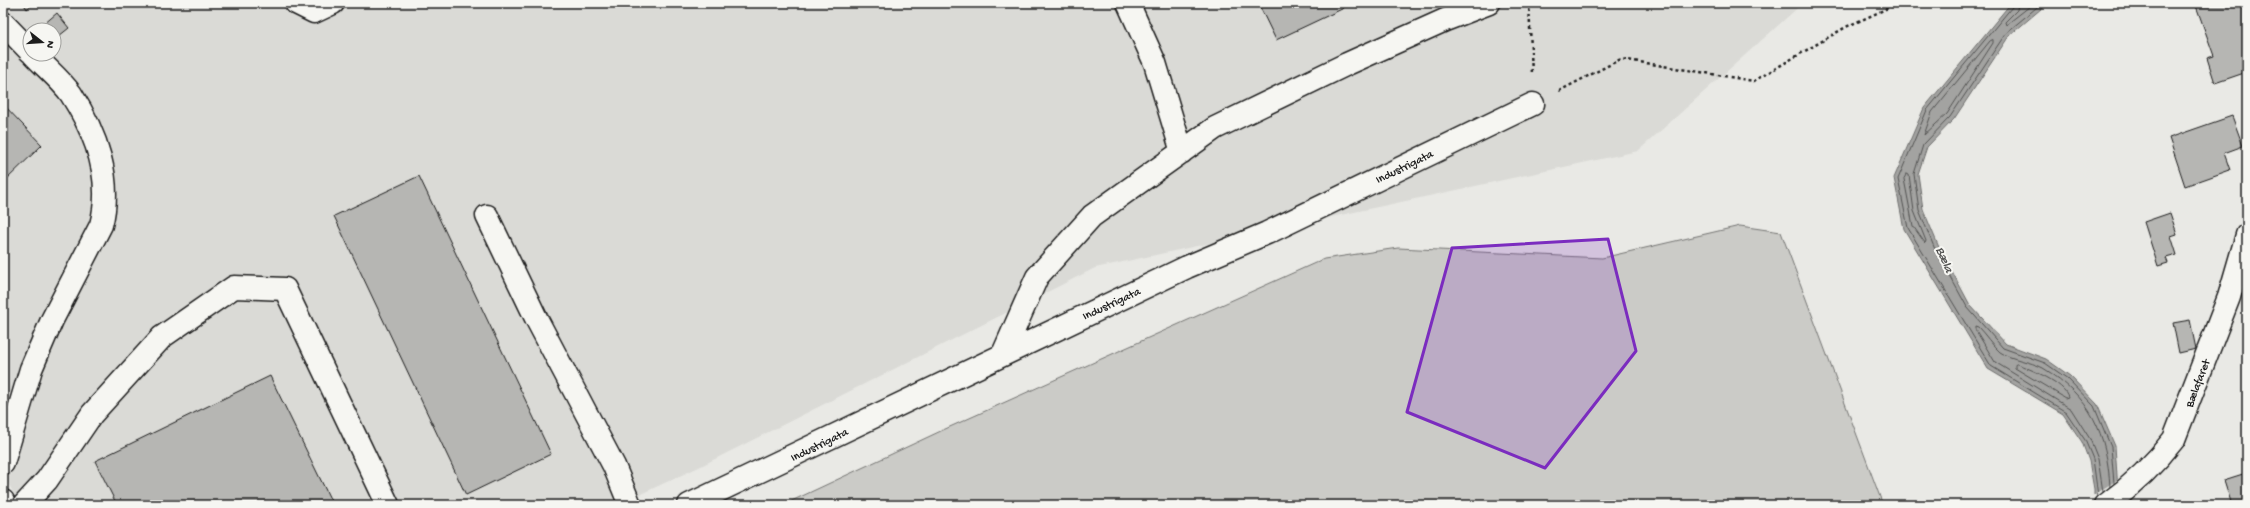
<svg xmlns="http://www.w3.org/2000/svg" width="2250" height="508" viewBox="0 0 2250 508" font-family="'Gochi Hand',sans-serif">
  <style>
    .built { fill: #dadad6; fill-rule: evenodd }
    .green { fill: #cbcbc7; stroke: #747472 }
    .water { fill: #a3a3a1; stroke: #6d6d6c }
    .pier { fill: #e9e9e5 }
    .lines { fill: none; stroke-linecap: round; stroke-linejoin: round }
    .shore { stroke: #525251; stroke-width: 1 }
    .building { fill: #b6b6b3; stroke: #1c1c1c }
    .minor-casing { stroke: #1c1c1c; stroke-width: 25 }
    .path { stroke: #1c1c1c; stroke-width: 2.5; stroke-dasharray: 3 3; stroke-linecap: butt }
    .minor { stroke: #f6f6f2; stroke-width: 22 }
    .marked { fill: #7b2cbf; fill-opacity: 0.2; stroke: #7b2cbf; stroke-width: 3; stroke-linejoin: round }
    .labels { text-anchor: middle; stroke-width: 4; stroke-linejoin: round; paint-order: stroke }
    .street-label { font-size: 12px; fill: #1c1c1c; stroke: #f6f6f2 }
    .water-label { font-size: 13px; font-style: italic; fill: #525251; stroke: #f6f6f2 }
  </style>
  <rect width="100%" height="100%" fill="#e9e9e5"/>
  <filter id="ink" filterUnits="userSpaceOnUse"><feTurbulence type="fractalNoise" baseFrequency=".025" numOctaves="2"/><feDisplacementMap in="SourceGraphic" scale="8" xChannelSelector="R" yChannelSelector="G"/><feConvolveMatrix kernelMatrix="1 2 1 2 8 2 1 2 1" color-interpolation-filters="sRGB"/></filter>
  <g filter="url(#ink)">
    <!-- built -->
    <path class="built" d="M3 3H1803L1638 151 1095 268 699 467 617 505H21L3 475ZM30 30H54V54H30Z"/>
    <!-- green -->
    <path class="green" d="M1740 226 1781 232 1883 505H783L943 430 1324 259 1398 248 1602 258Z"/>
    <!-- water -->
    <path class="water" d="M2011 3H2048L2009 36 1954 119 1927 147 1918 174 1923 209 1938 245 1970 305 2006 344 2046 359 2070 376 2097 404 2115 446 2119 505H2094V489L2089 461 2082 442 2063 414 1988 369 1904 229 1894 178 1924 108Z"/>
    <!-- pier -->
    <path class="pier" d="M2120 478 2121 505H2092V496Z"/>
    <g class="lines">
      <!-- shore -->
      <path class="shore" d="M2013 3 2012 7 1927 110 1898 179 1908 228 1991 366 2066 412 2085 440 2093 459 2098 496
        M2018 3 2017 10 2005 22 2006 25 2034 3
        M2042 3 2006 33 1950 117 1923 145 1914 174 1919 210 1934 247 1967 307 2003 348 2045 363 2068 379 2094 406 2111 447 2114 483
        M1993 40V43L1947 114 1924 135 1932 112 1990 41Z
        M1907 174 1909 175 1914 211 1926 241 1925 243 1913 226 1904 179Z
        M2017 364C2030 369 2065 383 2068 397L2065 398 2015 368V365Z
        M2103 492 2098 459 2090 439 2071 409 1995 362 1975 329V326L1978 327C1985 334 1992 345 2000 352 2012 360 2030 361 2043 368 2091 397 2107 433 2110 487"/>
    </g>
    <!-- building -->
    <path class="building" d="M23 3H34L27 9Z
      M1258 3H1342L1344 8 1276 40Z
      M2195 3H2246L2247 72 2215 83 2207 58 2214 56Z
      M57 13 69 28 54 40V30H37Z
      M3 104 42 145 3 183Z
      M2232 116 2243 146 2224 153 2230 170 2185 186 2169 138Z
      M419 176 551 454 466 495 334 216Z
      M2170 213 2177 234 2171 236 2177 255 2166 258 2168 263 2158 266 2144 222Z
      M2190 320 2196 349 2179 353 2173 323Z
      M270 376 333 505H117L95 461Z
      M2246 473 2247 505H2232L2224 480Z"/>
    <g class="lines">
      <!-- minor casing -->
      <g class="minor-casing">
        <path id="minor" d="M296 3 314 12 333 3
          M1128 3 1155 63 1182 152
          M3 23 30 51
          M487 216 536 318 614 466 630 505
          M1003 354 1037 277 1092 216 1215 128 1347 64 1445 20 1489 3
          M3 463 31 369 52 320 101 225C113 180 96 133 71 94 61 80 45 67 33 54
          M3 501 4 505
          M24 505 47 480 92 414 162 337 234 287 285 289 388 505
          M689 505 1187 267 1267 233 1533 104
          M2106 505C2132 486 2154 465 2174 439L2229 297 2247 235"/>
      </g>
      <!-- path -->
      <path class="path" d="M1529 3 1532 75
        M1559 91 1621 59 1754 81 1846 27 1899 3"/>
      <!-- minor -->
      <use href="#minor" class="minor"/>
    </g>
  </g>
  <!-- marked area -->
  <path class="marked" d="M1608 239 1636 351 1545 468 1407 412 1452 248Z"/>
  <g class="labels">
    <!-- street labels -->
    <g class="street-label">
      <text transform="translate(1404 166) rotate(-26)" y="4">Industrigata</text>
      <text transform="translate(1111 303) rotate(-25)" y="4">Industrigata</text>
      <text transform="translate(2197 383) rotate(-69)" y="4">Bælafaret</text>
      <text transform="translate(819 444) rotate(-26)" y="4">Industrigata</text>
    </g>
    <!-- water labels -->
    <g class="water-label">
      <text transform="translate(1946 259) rotate(67)" y="5">Bæla</text>
    </g>
  </g>
  <!-- margin -->
  <rect width="2250" height="508" fill="none" stroke="#f6f6f2" stroke-width="16"/>
  <rect x="8" y="8" width="2234" height="492" fill="none" stroke="#1c1c1c" stroke-width="1.5" filter="url(#ink)"/>
  <!-- north arrow -->
  <g transform="translate(42 42) rotate(107)"><circle r="19" fill="#f6f6f2" stroke="#9f9f9c"/>
  <path d="M0-3L7 15L0 10L-7 15Z" fill="#1c1c1c"/>
  <text y="-6" font-size="11" font-weight="bold" text-anchor="middle" fill="#1c1c1c">N</text>
  </g>
</svg>
